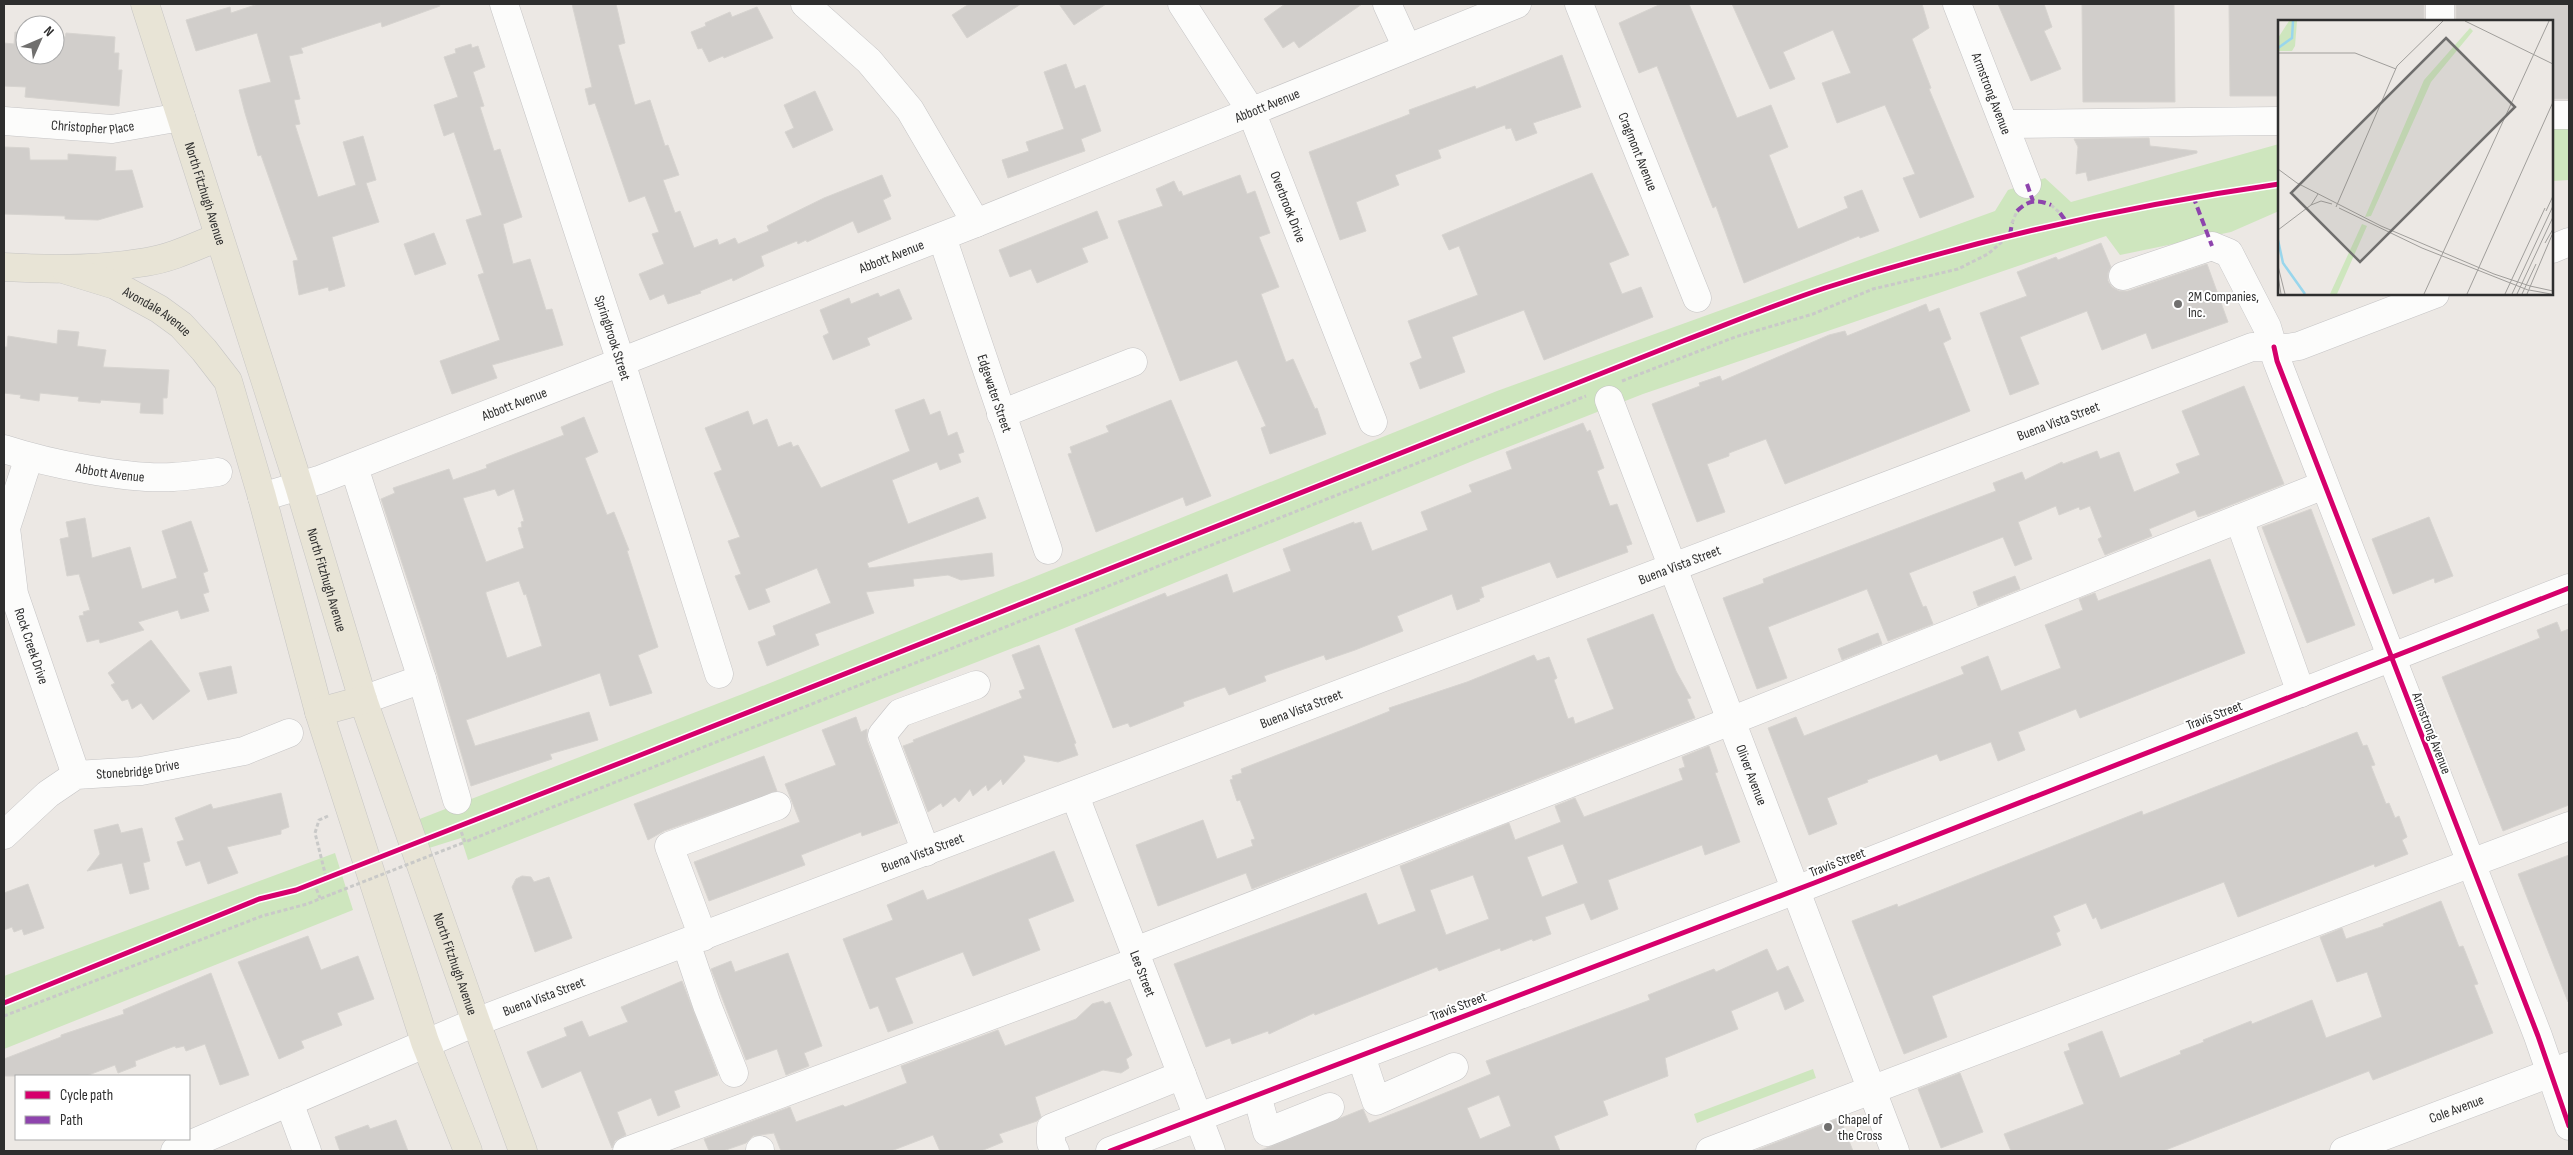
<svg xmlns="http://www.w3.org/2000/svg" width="2573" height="1155" viewBox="0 0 2573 1155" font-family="'Sofia Sans Condensed',sans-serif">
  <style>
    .green { fill: #cee6be }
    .building { fill: #d1cecb; stroke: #d7d4d0; fill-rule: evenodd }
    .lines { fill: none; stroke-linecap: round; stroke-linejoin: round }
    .minor-casing { stroke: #c5c4c5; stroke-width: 29 }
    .major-casing { stroke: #c6c5c4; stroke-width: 29 }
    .path { stroke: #c9c9c8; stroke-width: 3; stroke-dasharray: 4 2.5; stroke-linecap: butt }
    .minor { stroke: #fcfcfb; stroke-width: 28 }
    .major { stroke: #e8e4d6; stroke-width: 28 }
    .path-bridge { stroke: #c9c9c8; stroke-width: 3; stroke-dasharray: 4 2.5; stroke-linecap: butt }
    .quiet { stroke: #8e44ad; stroke-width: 4; stroke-dasharray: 8 4; stroke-linecap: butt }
    .cycleway-casing { stroke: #fff; stroke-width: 8 }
    .cycleway { stroke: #d6006c; stroke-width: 5 }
    .poi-dot { fill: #706f6e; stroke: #fff; stroke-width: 2 }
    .labels { text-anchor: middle; stroke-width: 4; stroke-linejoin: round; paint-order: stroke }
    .street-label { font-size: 14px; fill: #2e2e2e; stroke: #fff }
    .poi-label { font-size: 14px; fill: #2e2e2e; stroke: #fff; text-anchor: start }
    .inset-river { fill: none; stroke: #99d6ec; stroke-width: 2.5 }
    .inset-road { fill: none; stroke: #a09e9b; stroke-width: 1 }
    .view { fill: #706f6e; fill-opacity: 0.15; stroke: #706f6e; stroke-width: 2.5 }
    .inset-edge { fill: none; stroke: #2e2e2e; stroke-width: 2.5 }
  </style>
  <rect width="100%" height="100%" fill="#ece8e4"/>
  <!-- green -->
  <path class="green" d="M2552 127H2569V180L2552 181Z
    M2279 144V211L2231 232 2120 255 2106 236 1643 394 1475 460 1062 629 468 860 461 838 429 848 417 820 745 693 1497 391 1995 211 2008 190 2045 178 2071 202Z
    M335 853 353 910 4 1049V976Z
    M1813 1069 1816 1078 1697 1123 1694 1114Z"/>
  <!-- building -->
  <path class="building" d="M258 4H439L440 6 382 27 381 22 301 48 303 53 289 56 300 99 294 100 300 124 295 125 318 197 356 185 343 142 363 136 376 180 366 183 379 222 332 237 345 286 329 291 328 287 299 295 293 261 298 260 261 155 258 156 245 113 239 90 271 82 257 33 196 51 186 20 230 7 231 13Z
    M572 4H616L625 43 618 45 635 105 650 100 665 146 668 145 679 175 663 180 675 213 680 211 694 248 717 239 719 245 735 238 738 244 769 231 767 226 824 198 882 175 891 196 883 200 891 219 858 233 853 221 807 242 806 240 798 244 797 241 761 256 764 266 733 281 732 278 700 291 701 293 668 304 664 294 650 300 639 274 664 264 652 234 659 232 645 196 629 202 595 103 589 105 585 89 592 87Z
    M969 4H1021L967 38 952 15Z
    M1059 4H1106L1074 25Z
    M1285 4H1362L1299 48 1294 41 1283 48 1264 19Z
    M1661 4H1689L1737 118 1771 105 1788 147 1769 155 1798 229 1848 208 1844 197 1862 190 1879 231 1860 238 1859 236 1744 283 1716 206 1713 208 1657 66 1639 73 1619 23Z
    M1732 4H1922L1929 28 1912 39 1931 88 1929 89 1974 197 1920 218 1903 178 1915 174 1885 105 1837 123 1822 83 1851 73 1833 30 1783 52 1795 79 1770 89Z
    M1998 4H2044L2052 27 2044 31 2061 69 2031 81Z
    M2082 4H2174L2175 102H2083Z
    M2229 4H2424V21H2279V96H2230Z
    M2456 4H2569V99H2552V21H2456Z
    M757 7 773 38 724 58 723 56 709 62 702 48 698 49 691 32 706 26 705 23 730 12 732 17Z
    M15 32 25 33V55H55V36L65 37 66 33 115 37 114 53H119L118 70H122L119 106 25 97 26 87 4 86V43L14 44Z
    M471 44 472 48 478 46 485 67 473 72 484 106 480 107 494 151 500 149 522 217 503 224 513 264 530 259 546 310 552 309 563 345 492 365 497 378 452 394 440 361 500 340 478 275 484 273 466 220 482 215 454 132 444 136 434 105 458 97 444 57 456 53 455 49Z
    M1562 55 1581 107 1533 123 1537 133 1516 141 1511 128 1506 129 1505 125 1438 150 1441 158 1395 175 1399 185 1356 202 1366 231 1340 240 1309 152 1400 118 1410 114 1409 110 1475 86 1476 89Z
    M1066 64 1075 89 1085 85 1101 131 1081 139 1085 151 1008 178 1002 160 1029 151 1026 142 1064 129 1044 72Z
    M815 91 833 130 793 148 785 132 794 128 784 105Z
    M2149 138 2150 146 2197 151V153L2088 181 2086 172 2076 174 2078 147 2074 139Z
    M4 147 29 148 30 160H68V154L116 157 115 171 132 170 143 207 98 220 65 219V216L4 214Z
    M1592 173 1629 255 1609 263 1622 294 1641 287 1653 317 1544 360 1524 310 1452 337 1465 372 1420 389 1410 363 1422 358 1408 321 1478 295 1459 246 1449 250 1442 235Z
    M1240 175 1247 194 1255 191 1270 233 1259 237 1279 287 1261 294 1286 362 1293 359 1315 409 1317 408 1326 434 1270 454 1261 428 1266 426 1237 360 1180 381 1118 221 1163 206 1156 189 1174 181 1179 192 1181 191 1183 196Z
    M1097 211 1108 238 1082 248 1088 262 1037 283 1031 269 1010 277 999 250Z
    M434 233 446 264 415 275 404 244Z
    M2101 243 2111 267 2108 273V281L2112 287 2119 291H2128L2207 264 2228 322 2152 349 2146 333 2102 350 2087 311 2020 337 2039 384 2010 395 1980 313 2027 296 2017 272 2056 257 2058 260Z
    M899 289 912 319 867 338 870 345 833 360 823 336 829 333 820 310 849 298 851 304 878 293 880 297Z
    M1926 304 1929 312 1939 308 1951 339 1943 343 1970 411 1785 484 1766 439 1729 453V456L1707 464 1725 512 1697 522 1652 404 1700 386 1699 383 1720 376 1722 381 1829 335 1845 331 1847 336Z
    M58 330 79 332 77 346 106 350 103 367 169 370 167 398H163V414L140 413 141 403 101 400 100 403 78 401 79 397 40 393 39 401 20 398 21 395 4 393V347H7L8 336 57 344Z
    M2244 386 2284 484 2208 514 2198 517 2195 510 2149 529 2152 536 2105 555 2098 539 2102 537 2090 506 2080 510 2079 507 2059 515 2056 506 2018 522 2032 559 2015 566 2003 537 1909 573 1923 607 1926 606 1933 624 1888 641 1867 589 1768 627 1787 678 1757 689 1723 598 1764 583 1763 579 1996 491 1993 483 2022 472 2025 480 2062 462 2063 464 2097 451 2100 459 2119 452 2134 492 2180 473 2176 464 2200 455 2182 411Z
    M924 399 930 415 940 411 948 436 957 432 964 452 958 454 961 462 940 470 937 462 892 480 908 524 978 497 986 518 867 563 869 568 992 553 994 576 961 580 948 575 913 579 914 586 866 592 874 613 815 634 819 645 767 666 758 642 776 635 773 626 831 603 817 568 765 589 770 602 749 610 735 576 741 574 728 541 740 537 714 473 722 470 705 428 748 411 753 425 767 419 778 447 791 442 793 447 798 445 821 488 910 451 895 410Z
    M1171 400 1211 496 1186 506 1183 497 1096 532 1068 454 1072 453 1070 447 1109 432 1106 426Z
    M584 417 598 452 585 458 607 515 614 512 629 550 627 551 658 647 638 655 652 693 610 706 600 673 466 720 475 746 589 712 598 740 550 754 552 759 471 786 424 630 381 499 395 493 393 488 449 469 453 480 487 468 486 465 564 435 561 427ZM495 489 498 496 514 489 524 521 521 522 522 527 518 528 524 548 486 562 463 498ZM519 581 524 595 526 594 542 646 507 658 486 594V592Z
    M1583 423 1587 432 1590 430 1604 468 1597 471 1610 506 1617 504 1632 544 1626 546 1628 552 1557 578 1550 562 1481 587 1484 597 1479 599 1480 601 1457 610 1452 594 1397 616 1403 631 1355 650 1326 660 1324 655 1264 676 1266 681 1229 695 1225 687 1183 702 1184 706 1130 727 1128 723 1113 728 1075 629 1165 593 1167 597 1227 574 1233 593 1291 571 1283 549 1354 522V524L1361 522 1372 551 1428 530 1421 512 1472 492 1469 485 1512 469 1506 452Z
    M2311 509 2355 625 2307 643 2262 527Z
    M2429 517 2453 576 2435 583 2434 578 2393 594 2372 539Z
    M85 518 92 558 130 547 142 589 177 578 162 531 191 521 208 571 203 573 209 592 203 594 209 611 181 619 178 610 138 622 144 630 100 643 99 639 87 642 79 616 84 615 83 612 90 610 79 574 67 576 60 539 69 537 66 522Z
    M2210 559 2245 653 2080 718 2076 709 2018 732 2025 750 1998 761 1991 742 1940 761 1937 754 1867 780 1868 782 1827 798 1837 824 1809 835 1768 728 1796 717 1804 736 1964 674 1961 667 1988 656 2001 691 2061 668 2045 625 2083 610 2079 599 2095 593 2098 601Z
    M2015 576 2020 589 1978 606 1973 592Z
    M1653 614 1676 671 1691 698 1687 699 1695 718 1252 889 1246 873 1158 906 1136 845 1203 820 1217 859 1253 846 1251 840 1255 839 1240 800 1237 801 1230 780 1233 779 1232 776 1242 773 1241 769 1350 727 1390 711 1389 708 1467 682 1534 655 1537 661 1549 657 1557 678 1554 680 1568 719 1573 717 1575 724 1614 709 1587 639Z
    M2557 622 2561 632 2569 629V805L2503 831 2442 677 2540 638 2537 630Z
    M1878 633 1882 644 1842 660 1838 649Z
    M151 640 190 691 153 720 141 703 132 709 128 699 122 701 111 685 115 683 108 673Z
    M1039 645 1076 743 1074 744 1078 755 1058 762 1023 755 1025 761 1003 785 1001 779 988 791 986 785 973 796 970 789 959 802 955 797 943 807 941 803 928 812 903 746 914 742 913 740 1022 698 1019 691 1025 689 1012 655Z
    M231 666 237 693 208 700 199 673Z
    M856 717 861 732 867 729V740L898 823 862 836 861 832 801 855 805 865 709 901 694 862 800 822 785 784 836 765 822 730Z
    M2357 732 2363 746 2367 745 2375 765 2371 766 2386 804 2389 803 2395 818 2399 816 2407 837 2402 840 2408 854 2375 867 2374 864 2238 917 2224 882 2101 929 2096 917 2093 919 2086 903 2053 916 2060 931 2056 933 2061 945 1932 996 1947 1037 1904 1054 1852 921 1897 904 1898 907 2142 811 2143 815Z
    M1709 746 1718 772 1715 773 1740 842 1705 855 1702 845 1608 880 1618 909 1591 920 1584 903 1545 917 1551 934 1533 941 1532 939 1501 951 1500 948 1439 971 1437 967 1315 1015 1314 1013 1269 1034 1268 1031 1232 1044 1230 1038 1206 1047 1174 964 1366 893 1378 925 1416 911 1400 866 1509 823 1515 840 1561 822 1555 806 1575 798 1584 817 1683 780 1679 769 1685 767 1682 757ZM1563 844 1578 883 1542 897 1527 857ZM1473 875 1489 919 1446 935 1430 890Z
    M764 756 777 791 664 831 648 840 634 804Z
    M281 793 289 827 281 830V834L227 847 238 873 208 884 200 861 186 866 177 842 184 840 175 818 211 804 213 809Z
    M118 824 121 833 142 828 150 861 143 863 149 889 130 894 122 863 87 871 100 854 94 830Z
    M1054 851 1074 901 1028 919 1040 950 973 976 963 952 895 978 913 1023 888 1032 878 1006 870 1009 843 939 893 920 887 905 923 890 927 900Z
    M2569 855V1002H2568L2518 874Z
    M522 876 531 877 534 882 549 877 572 938 535 952 512 887 516 879Z
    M28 884 44 928 24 935 22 929 14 932 12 927 4 930V893Z
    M2441 901 2459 947 2463 946 2478 984 2474 985 2493 1033 2373 1080 2369 1071 2163 1151H2011L2004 1134 2084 1104 2064 1052 2070 1050 2068 1044 2102 1031 2120 1078 2181 1054 2180 1051 2204 1042 2203 1040 2251 1021 2252 1024 2312 1000 2326 1038 2382 1017 2367 972 2337 982 2320 937 2342 928 2346 939 2384 926 2383 924Z
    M308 936 321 970 358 956 374 999 337 1013 342 1025 301 1041 304 1048 279 1059 238 962Z
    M1767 949 1777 971 1788 966 1804 1001 1785 1010 1778 991 1731 1011 1738 1029 1665 1058 1668 1076 1603 1101 1608 1115 1554 1136 1560 1151H1259L1363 1109 1369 1123 1418 1104 1491 1074 1486 1061 1650 1000 1648 995 1714 969 1716 972ZM1499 1095 1511 1126 1480 1139 1467 1108Z
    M788 953 822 1046 804 1053 809 1066 786 1075 777 1049 746 1060 711 969 731 961 735 972Z
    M211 973 249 1075 220 1085 205 1044 186 1051 184 1046 176 1048 175 1046 135 1061 136 1066 118 1073 115 1065 86 1076H4V1059L61 1037V1035L124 1014 123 1010Z
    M682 981 718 1075 674 1091 680 1107 658 1116 651 1098 617 1112 626 1135 615 1141 612 1148 581 1071 542 1088 527 1052 567 1036 564 1028 582 1021 589 1037 628 1022 621 1007Z
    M1103 1001 1105 1004 1110 1002 1132 1055 1126 1059 1129 1068 1121 1073 1103 1070 1035 1097 1041 1117 1037 1121 999 1134 1003 1142 981 1151H940L933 1135 891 1151H781L774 1133 753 1136 746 1143 723 1151H709L704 1139 790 1107 796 1122 843 1105 845 1107 907 1083 901 1066 998 1030 1005 1046 1076 1019 1092 1004Z
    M1960 1073 1983 1132 1941 1148 1918 1089Z
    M1840 1118 1853 1151H1754Z
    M396 1120 408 1151H340L335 1137 368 1125 370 1129Z"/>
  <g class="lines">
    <!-- minor casing -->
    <g class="minor-casing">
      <g id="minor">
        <path id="s1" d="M504 4 621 362 719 674"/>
        <path d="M805 4 869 61 910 110 976 223"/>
        <path id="s2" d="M1182 4 1251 111 1373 422"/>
        <path d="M1387 4 1407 48"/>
        <path id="s3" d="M1579 4 1697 298"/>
        <path id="s4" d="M1957 4 2027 184"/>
        <path d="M2440 21V4"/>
        <path d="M2552 115H2569"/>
        <path id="s5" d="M4 121 112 129 181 117"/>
        <path d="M2004 124 2279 121"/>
        <path id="s6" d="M942 237 1048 550"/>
        <path d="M2552 249 2569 242"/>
        <path d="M2123 276 2212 246 2229 253 2267 327 2277 361 2538 1036 2569 1126"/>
        <path id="s7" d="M1609 400 1895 1151"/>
        <path d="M1001 414 1133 362"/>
        <path id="s8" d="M4 449C47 463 128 480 173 477 188 476 203 474 218 472"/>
        <path id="s9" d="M29 457 6 528 14 594 76 775"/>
        <path d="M354 467 422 679 457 800"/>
        <path id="s10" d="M262 497 319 480 976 223 1517 4"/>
        <path d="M2239 519 2301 693"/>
        <path d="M363 700 422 679"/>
        <path id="s11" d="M1075 796 1211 1151"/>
        <path id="s12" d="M4 835 48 794 76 775 141 771 244 751 289 733"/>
        <path d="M926 852 882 735 900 713 976 685"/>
        <path d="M703 937 669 846 777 806"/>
        <path d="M686 943 707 1005 734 1073"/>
        <path d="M1135 951 1713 728 2324 485"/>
        <path d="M1361 1056 1376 1101 1454 1067"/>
        <path d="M1257 1095 1267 1132 1330 1107"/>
        <path d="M289 1102 307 1151"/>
        <path d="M760 1150V1151"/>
        <path id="s13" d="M175 1151 476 1022 2252 347 2287 348 2299 346 2435 294"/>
        <path d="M627 1151 1138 961"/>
        <path d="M1055 1151 1051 1143V1128L1182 1075"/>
        <path d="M1110 1151 1814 883 2569 588"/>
        <path d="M1710 1151 2569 826"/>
        <path id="s14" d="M2344 1151 2569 1066"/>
      </g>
    </g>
    <!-- major casing -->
    <g class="major-casing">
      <g id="major">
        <path id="s15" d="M145 4 299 486 363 700 476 1022 523 1151"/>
        <path d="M4 267C52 270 99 270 146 262 172 258 196 246 219 237"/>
        <path id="s16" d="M66 270 115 285 159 309 181 325 204 350 228 381 262 497 319 712 425 1042 468 1151"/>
        <path d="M319 712 363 700"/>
      </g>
    </g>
    <!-- path -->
    <path class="path" d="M2051 205 2060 213
      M2012 223 2017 211
      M1622 381 1735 337 1813 314 1873 289 1958 269 1988 254 2010 235
      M459 826 465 842 1586 396
      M326 877 315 833 319 820 328 816
      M314 883 320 898
      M4 1016 262 916 307 904 332 894"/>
    <!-- minor -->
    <use href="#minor" class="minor"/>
    <!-- major -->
    <use href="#major" class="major"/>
    <!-- path-bridge -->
    <path class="path-bridge" d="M332 894 465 842"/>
    <!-- quiet -->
    <path class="quiet" d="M2027 184 2033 201
      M2193 196 2212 246
      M2017 211C2028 200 2037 199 2051 205
      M2060 213 2068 224
      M2010 235 2012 223"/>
    <!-- cycleway casing -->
    <g class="cycleway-casing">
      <path id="cycleway" d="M2274 347 2277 361 2538 1036 2569 1126
        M4 1003 259 899 296 890 638 756 1683 341C1730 323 1777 304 1825 288 1973 240 2126 206 2279 184
        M1110 1151 1814 883 2569 588"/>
    </g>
    <!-- cycleway -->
    <use href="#cycleway" class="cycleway"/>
  </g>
  <!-- markers -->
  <g class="poi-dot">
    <circle cx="2178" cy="304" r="5"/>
    <circle cx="1828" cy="1127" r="5"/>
  </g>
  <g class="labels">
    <!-- street labels -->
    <g class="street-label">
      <text dy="5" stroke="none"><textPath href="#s4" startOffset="96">Armstrong Avenue</textPath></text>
      <text dy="5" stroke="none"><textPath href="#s10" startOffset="1079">Abbott Avenue</textPath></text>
      <text dy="5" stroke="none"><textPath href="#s5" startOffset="89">Christopher Place</textPath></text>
      <text dy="5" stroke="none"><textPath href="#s3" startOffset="159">Cragmont Avenue</textPath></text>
      <text dy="5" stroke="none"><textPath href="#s15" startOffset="199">North Fitzhugh Avenue</textPath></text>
      <text dy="5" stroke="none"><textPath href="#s2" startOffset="230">Overbrook Drive</textPath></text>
      <text dy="5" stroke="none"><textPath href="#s10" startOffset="674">Abbott Avenue</textPath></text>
      <text dy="5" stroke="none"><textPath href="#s16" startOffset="101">Avondale Avenue</textPath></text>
      <text dy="5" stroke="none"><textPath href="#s1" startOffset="351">Springbrook Street</textPath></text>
      <text dy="5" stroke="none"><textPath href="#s6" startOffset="165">Edgewater Street</textPath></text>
      <text dy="5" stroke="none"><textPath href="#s10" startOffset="269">Abbott Avenue</textPath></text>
      <text dy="5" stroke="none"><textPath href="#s13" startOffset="2020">Buena Vista Street</textPath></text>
      <text dy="5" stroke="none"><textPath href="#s8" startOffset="109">Abbott Avenue</textPath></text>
      <text dy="5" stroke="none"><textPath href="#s13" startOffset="1615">Buena Vista Street</textPath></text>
      <text dy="5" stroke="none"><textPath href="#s15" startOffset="604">North Fitzhugh Avenue</textPath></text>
      <text dy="5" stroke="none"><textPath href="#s9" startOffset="196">Rock Creek Drive</textPath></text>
      <text dy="5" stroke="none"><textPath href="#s13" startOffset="1210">Buena Vista Street</textPath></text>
      <text transform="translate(2214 715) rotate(-21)" y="5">Travis Street</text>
      <text transform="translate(2432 733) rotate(69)" y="5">Armstrong Avenue</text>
      <text dy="5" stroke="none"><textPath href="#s12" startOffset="156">Stonebridge Drive</textPath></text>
      <text dy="5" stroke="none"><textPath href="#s7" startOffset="401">Oliver Avenue</textPath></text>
      <text dy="5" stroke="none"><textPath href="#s13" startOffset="805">Buena Vista Street</textPath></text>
      <text transform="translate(1837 862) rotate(-21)" y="5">Travis Street</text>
      <text dy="5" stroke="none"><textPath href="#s15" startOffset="1009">North Fitzhugh Avenue</textPath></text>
      <text dy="5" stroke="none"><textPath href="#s11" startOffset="190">Lee Street</textPath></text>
      <text dy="5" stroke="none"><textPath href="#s13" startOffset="400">Buena Vista Street</textPath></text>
      <text transform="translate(1458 1006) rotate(-21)" y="5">Travis Street</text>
      <text dy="5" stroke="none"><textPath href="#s14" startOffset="120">Cole Avenue</textPath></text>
    </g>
    <!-- poi labels -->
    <g class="poi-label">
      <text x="2188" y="301">2M Companies,<tspan x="2188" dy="16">Inc.</tspan></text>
      <text x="1838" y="1124">Chapel of<tspan x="1838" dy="16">the Cross</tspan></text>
    </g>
  </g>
  <!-- overview -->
  <g transform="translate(2278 20)">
    <rect width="275" height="275" fill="#ece8e4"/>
    <path d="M11 1H19L17 26 14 31H0V18ZM192 8 195 11 153 62 93 196 87 197 146 60ZM84 204 89 206 59 274H52Z" fill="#cee6be"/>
    <path class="inset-river" d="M0 28 14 18 15 1M0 220 5 243 27 274"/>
    <path class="inset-road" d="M187 1 275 44M0 33H77L118 49M0 149 19 163 103 206 216 254 252 266M33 185 43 181 54 184M58 187 119 46 165 1M61 188 144 228 250 270M268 191 275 176M0 210 33 185 40 174M267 223 275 209M0 246 7 274M0 256 3 274M252 266 275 271M251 270 273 274M146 274 271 1M189 274 275 82M227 274 267 188M234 274 275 186M239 274 275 197M244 274 258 244M249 274 274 215"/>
    <path class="view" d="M168 18 237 87 82 242 13 173Z"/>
    <rect width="275" height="275" class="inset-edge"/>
  </g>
  <!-- border -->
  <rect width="2573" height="1155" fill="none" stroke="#2e2e2e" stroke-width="10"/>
  <!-- legend -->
  <rect x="15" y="1075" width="175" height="65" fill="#ffffff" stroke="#ababab"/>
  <rect x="25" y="1091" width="25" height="8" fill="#d6006c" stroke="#ababab"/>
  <text x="60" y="1100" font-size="15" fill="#2e2e2e">Cycle path</text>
  <rect x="25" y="1116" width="25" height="8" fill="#8e44ad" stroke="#ababab"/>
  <text x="60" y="1125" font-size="15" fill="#2e2e2e">Path</text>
  <!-- north arrow -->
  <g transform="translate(40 40) rotate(45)"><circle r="24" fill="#ffffff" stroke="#ababab"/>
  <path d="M0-4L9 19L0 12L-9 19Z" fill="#706f6e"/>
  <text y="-8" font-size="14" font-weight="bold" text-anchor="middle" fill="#2e2e2e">N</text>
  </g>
</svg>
